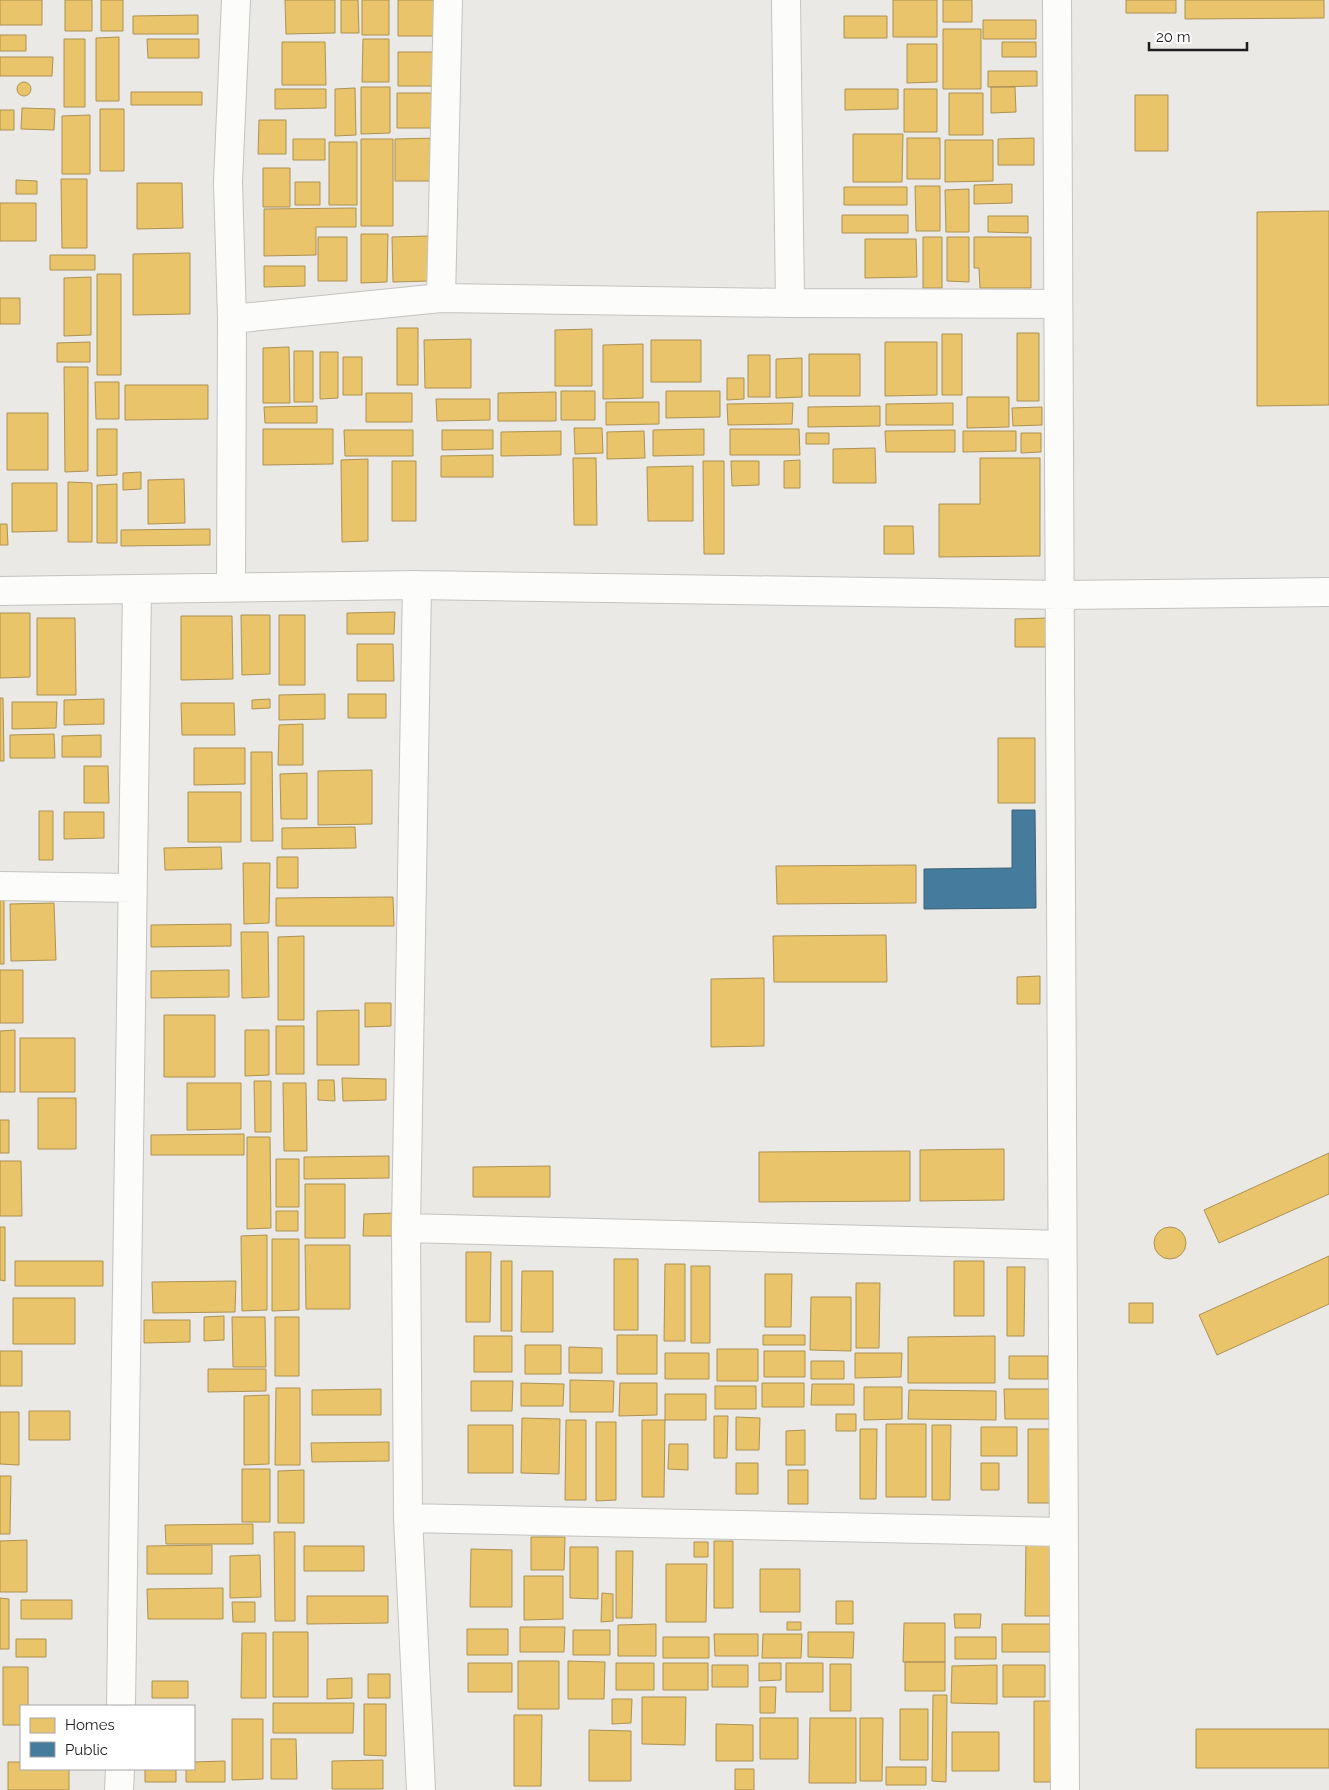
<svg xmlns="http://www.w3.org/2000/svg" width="1329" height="1790" viewBox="0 0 1329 1790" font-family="Raleway,sans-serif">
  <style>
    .homes { fill: #e9c46a; stroke: #ac9253 }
    .public { fill: #457b9d; stroke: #395f77 }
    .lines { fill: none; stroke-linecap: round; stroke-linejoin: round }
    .street-casing { stroke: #c4c3c2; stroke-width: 30 }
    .street { stroke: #fcfcfb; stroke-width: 28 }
  </style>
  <rect width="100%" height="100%" fill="#ebe9e6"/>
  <!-- homes -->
  <path class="homes" d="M0 0H42V25H0Z
    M65 0H92V31H65Z
    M101 0H123V31H101Z
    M285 0H335V33L286 34Z
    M341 0H358L359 33H341Z
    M362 0H389V35H362Z
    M398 0H440V36H398Z
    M893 0H937V37H893Z
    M943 0H972V22H943Z
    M1126 0H1176V13H1126Z
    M1185 0H1324V18L1185 19Z
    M198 15V34H133V16Z
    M844 16H887V38H844Z
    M983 20H1036V39H983Z
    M943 29H981V89H943Z
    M0 35H26V51H0Z
    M119 37V101H96V38Z
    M64 39H85V107H64Z
    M147 39H199V58H148Z
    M363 39H389V82H362Z
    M282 42H325L326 85H282Z
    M1002 42H1036V57H1002Z
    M907 44H937V82L907 83Z
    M398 52H441V86H398Z
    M0 57H53L52 76H0Z
    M988 71H1037V86L988 87Z
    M17 89a7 7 0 1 1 14 0a7 7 0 1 1-14 0Z
    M361 87H390V133L361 134Z
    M991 87H1015L1016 112 991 113Z
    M355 88 356 135 335 136V89Z
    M275 89H326V108L275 109Z
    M845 89H898V109L845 110Z
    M904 89H937V132H904Z
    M131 92H202V105H131Z
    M397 93H439V128H397Z
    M949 93H983V135H949Z
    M1135 95H1168V151H1135Z
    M22 108 55 109 54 130 21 129Z
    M100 109H124V171H100Z
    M0 110H14V130H0Z
    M90 115V174H62V116Z
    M259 120H286V154H258Z
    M853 134H903L902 182H853Z
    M440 138V181H395V139Z
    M907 138H940V179H907Z
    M1034 138V165H998V139Z
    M293 139H325V160H293Z
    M361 139H393V226H361Z
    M945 140H993V181L945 182Z
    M329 142H357V205H329Z
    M263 168H290V207H263Z
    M61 179H87V248H62Z
    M16 180 37 181V194H16Z
    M295 182H320V205H295Z
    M137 183H182L183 228 137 229Z
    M1012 184V203L974 204V185Z
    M915 186H940V231H916Z
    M844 187H907V205H844Z
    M969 189V232H946L945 190Z
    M0 203H36V241H0Z
    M356 208V227H316V255L264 256V209Z
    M1329 211V405L1257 406V212Z
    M842 215H908V233H842Z
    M988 216H1028V233L988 232Z
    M361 234H388L387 282 361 283Z
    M429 236V281L393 282 392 237Z
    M318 237H347V281H318Z
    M923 237H942V288H923Z
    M947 237H969V282L947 281Z
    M974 237H1031V288H980L979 268H974Z
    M865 239H916L917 277 865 278Z
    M190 253V314L133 315V254Z
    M50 255H95V270H50Z
    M264 266H305V286L264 287Z
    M97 274H121V375H97Z
    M91 277V335L64 336V278Z
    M0 298H20V324H0Z
    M397 328H418V385H397Z
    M592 329V386H555V330Z
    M1017 333H1039V401H1017Z
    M942 334H962V395H942Z
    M471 339V388H425L424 340Z
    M651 340H701V382H651Z
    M90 342V362H57V343Z
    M885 342H937V395L885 396Z
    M643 344V398L603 399V345Z
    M289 347 290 403H263V348Z
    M294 351H313V402H294Z
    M320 352H338V398L320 399Z
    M809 354H860V396H809Z
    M748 355H770V397H748Z
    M343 357H362V395H343Z
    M802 358V397L776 398V359Z
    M64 367H88V471L65 472Z
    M727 378H744V399L727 400Z
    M95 382H119V419H96Z
    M125 385H208V419L125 420Z
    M561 391H595V420H561Z
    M666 391H720V417L666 418Z
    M556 392V421H498V393Z
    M366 393H412V422H366Z
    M967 397H1009V427L967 428Z
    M436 399H490V420L437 421Z
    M606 402H659V424L606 425Z
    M793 403 792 424 728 425 727 404Z
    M953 403V425H886V404Z
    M317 406V423H265L264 407Z
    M880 406V426L808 427V407Z
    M1042 407V425L1013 426 1012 408Z
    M7 413H48V470H7Z
    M574 428H602L603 453 575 454Z
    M97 429H117V475L97 476Z
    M263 429H333V464L263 465Z
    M704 429V455L653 456V430Z
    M730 429H799L800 455H730Z
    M344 430H413V456H345Z
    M442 430H493V449L442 450Z
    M955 430V452H886L885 431Z
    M561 431V455L501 456V432Z
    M644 431 645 458 607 459V432Z
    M963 431H1016V451L963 452Z
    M806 433H829V444H806Z
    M1021 433H1041V452L1021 453Z
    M875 448 876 483H833V449Z
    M493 455V477H441V456Z
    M573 458H596L597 525H574Z
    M980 458H1040V556L939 557V504H980Z
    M368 459V541L342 542 341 460Z
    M800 460V488H784V461Z
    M392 461H416V521H392Z
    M703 461H724V554H704Z
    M731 461H759V485L732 486Z
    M693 466V521H648L647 467Z
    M141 472V489L123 490V473Z
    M184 479 185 523 148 524V480Z
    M68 482 92 483V542H68Z
    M12 483H57V531L12 532Z
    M117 484V543H97V485Z
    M0 524H7L8 545H0Z
    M884 526H913L914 554H884Z
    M210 529V545L121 546V530Z
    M395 612 394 634H347V613Z
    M0 613H30V677L0 678Z
    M241 615H270V674L242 675Z
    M279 615H305V685H279Z
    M181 616H232L233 679 181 680Z
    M37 618H75L76 695H37Z
    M1048 618V647H1015V619Z
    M357 644H393L394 681H357Z
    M325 694V719L279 720V695Z
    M348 694H386V718H348Z
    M0 698H3L4 761H0Z
    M104 699V724L64 725V700Z
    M270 699V708L252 709V700Z
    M12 702H57L56 728 12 729Z
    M181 703H234L235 735H182Z
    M303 724V765H278L279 725Z
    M54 734 55 758H10V735Z
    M101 735V757H62V736Z
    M998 738H1035V803H998Z
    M194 748H245V784L194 785Z
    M251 752H272L273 841H251Z
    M84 766H108L109 803H84Z
    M372 770V824L318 825V771Z
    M307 773V819H281L280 774Z
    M188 792H241V842H188Z
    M39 811H53V860H39Z
    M64 812H104V838L64 839Z
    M355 827 356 848 282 849V828Z
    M221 847 222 869 165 870 164 848Z
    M277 857H298V888H277Z
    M243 863H270L269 923 244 924Z
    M916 865V903L777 904 776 866Z
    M393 897 394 926H276V898Z
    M0 899H4V964H0Z
    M54 903 56 960 11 961 10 904Z
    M231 924V946L151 947V925Z
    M241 932H268L269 997 242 998Z
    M886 935 887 982H774L773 936Z
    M304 936V1020H278V937Z
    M0 970H23V1023H0Z
    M229 970V997L151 998V971Z
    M1040 976V1004H1017V977Z
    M764 978V1046L711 1047V979Z
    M365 1003H391V1026L365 1027Z
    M359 1010V1065H317V1011Z
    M164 1015H215V1077H164Z
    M276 1026H304V1074H276Z
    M15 1030V1092H0V1031Z
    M245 1030H269V1075L245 1076Z
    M20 1038H75V1092H20Z
    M342 1078 386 1079V1100L343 1101Z
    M318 1080H334L335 1101 318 1100Z
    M254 1081H271V1132H255Z
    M187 1083H241V1129L187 1130Z
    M283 1083H306L307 1151H284Z
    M38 1098H76V1149H38Z
    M0 1120H9V1153H0Z
    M244 1134V1155H151V1135Z
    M247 1137H270L271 1228 247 1229Z
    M1004 1149V1200L920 1201V1150Z
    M910 1151V1201L759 1202V1152Z
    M1329 1153V1194L1219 1243 1204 1210Z
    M389 1156V1178L304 1179V1157Z
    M276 1159H299V1207H276Z
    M0 1161H21L22 1216H0Z
    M550 1166V1197H473V1167Z
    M305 1184H345V1238H305Z
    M276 1211H298V1231H276Z
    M395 1213V1236H363L364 1214Z
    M0 1227H5V1281L0 1280Z
    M1154 1243a16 16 0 1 1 32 0a16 16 0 1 1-32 0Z
    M267 1235V1310L242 1311 241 1236Z
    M272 1239H299V1310L272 1311Z
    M305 1245H350V1309H306Z
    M466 1252H491L490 1322H466Z
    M1329 1256V1304L1217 1355 1199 1315Z
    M614 1259H638V1330H614Z
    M15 1261H103V1286H15Z
    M501 1261H512V1331H501Z
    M954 1261H984V1316H954Z
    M665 1264H685V1341H664Z
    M691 1266H710V1343H691Z
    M1007 1267H1025L1024 1336H1007Z
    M522 1271H553V1332H521Z
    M765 1274H792L791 1327H765Z
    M236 1281 235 1312 153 1313 152 1282Z
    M856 1283H880L879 1348H856Z
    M811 1297H851V1351L810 1350Z
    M13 1298H75V1344H13Z
    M1129 1303H1153V1323H1129Z
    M224 1316V1340L204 1341V1317Z
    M232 1317H265L266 1367H233Z
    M275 1317H299V1376H275Z
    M144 1320H190V1342L144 1343Z
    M617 1335H657V1374H617Z
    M763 1335H805V1345H763Z
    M474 1336H512V1372H474Z
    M995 1336V1383H908V1337Z
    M525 1345H561V1374H525Z
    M569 1347 602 1348V1373H569Z
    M717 1349H758V1381H717Z
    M0 1351H22V1386H0Z
    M764 1351H805V1377H764Z
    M665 1353H709V1379H665Z
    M855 1353H902L901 1377 855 1378Z
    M1009 1356H1048V1379H1009Z
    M811 1361H844V1379H811Z
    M208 1369H266V1391L208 1392Z
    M570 1380 614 1381 613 1412H570Z
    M471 1381H513L512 1411H471Z
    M521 1383 564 1384 563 1406H521Z
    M620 1383H657V1415L619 1416Z
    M762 1383H804V1407H762Z
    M812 1384H854V1405H811Z
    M715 1386H756V1409H715Z
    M864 1387H902V1419L864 1420Z
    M276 1388H300V1465H275Z
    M381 1389V1415H312V1390Z
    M1004 1389H1049V1419H1005Z
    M909 1390 996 1391V1420L908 1419Z
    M665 1394H706V1420H665Z
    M269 1395V1464L244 1465V1396Z
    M29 1411H70V1440H29Z
    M0 1412H19V1465L0 1464Z
    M836 1414H856V1431H836Z
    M714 1416H728L727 1458H714Z
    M736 1417 760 1418 759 1450H736Z
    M522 1418 560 1419 559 1474 521 1473Z
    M566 1420H586V1500H565Z
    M642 1420H665L664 1497H642Z
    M596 1422H616V1500L596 1501Z
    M886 1424H926V1497H886Z
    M468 1425H513V1473H468Z
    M932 1425H951L950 1500H932Z
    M981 1427H1017V1456H981Z
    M860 1429H877L876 1499H860Z
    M1028 1429H1051L1050 1503H1028Z
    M805 1430V1465H786V1431Z
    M389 1442V1461L312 1462 311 1443Z
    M669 1444H688V1470L668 1469Z
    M736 1463H758V1494H736Z
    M981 1463H999V1490H981Z
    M242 1469H270V1522H242Z
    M304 1470V1523H278V1471Z
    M788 1470H808V1504H788Z
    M0 1476H11L10 1534H0Z
    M253 1524V1544H166L165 1525Z
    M274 1532H295V1621H275Z
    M531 1537H565L564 1570H531Z
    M27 1540V1592H0V1541Z
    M714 1541H733V1608H714Z
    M1026 1541H1052V1616H1025Z
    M694 1542H708V1557H694Z
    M212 1545V1574H147V1546Z
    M304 1546H364V1571H304Z
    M570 1547H598V1599L570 1598Z
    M471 1549 512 1550V1607H470Z
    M616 1551H633L632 1618H616Z
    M260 1555 261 1597 230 1598V1556Z
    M666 1564H707L706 1622H666Z
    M760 1569H800V1612H760Z
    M524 1576H563V1619L524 1620Z
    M223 1588V1619H148L147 1589Z
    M602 1593 613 1594V1621L601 1622Z
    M307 1596H388V1623L307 1624Z
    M0 1598 9 1599V1649H0Z
    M21 1600H72V1619H21Z
    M836 1601H853V1624H836Z
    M232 1602H255V1622H233Z
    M954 1614H981L980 1628H955Z
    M787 1622H801V1630H787Z
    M904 1623H945V1662H903Z
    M656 1624V1656H618V1625Z
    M1002 1624H1050V1652H1002Z
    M520 1627H565L564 1652H520Z
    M467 1629H508V1655H467Z
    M573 1630H610V1655H573Z
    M273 1632H308V1697H273Z
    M808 1632H854L853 1658 808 1657Z
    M242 1633H266V1698H241Z
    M714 1634H758V1656H715Z
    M763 1634H802L801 1658H762Z
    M663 1637H709V1658H663Z
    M955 1637H996V1659H955Z
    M16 1639H46V1657H16Z
    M518 1661H559V1709H518Z
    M568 1661 605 1662 604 1699H568Z
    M905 1662H945V1691H905Z
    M468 1663H512V1692H468Z
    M616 1663H654V1690H616Z
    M663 1663H708V1690H663Z
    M759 1663H781V1680L759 1681Z
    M786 1663H823V1692H786Z
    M830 1664H851V1711H830Z
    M712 1665H748V1687H712Z
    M997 1665V1704L951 1703 952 1666Z
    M1003 1665H1045V1697H1003Z
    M3 1667H28V1706H21V1725H3Z
    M368 1674H390V1698H368Z
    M352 1678V1698L327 1699V1679Z
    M152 1681H188V1698H152Z
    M760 1687H776L775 1713H760Z
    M933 1695H947L946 1782 932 1781Z
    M642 1697H686L685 1745 642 1744Z
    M612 1699H632L631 1723 612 1724Z
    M1034 1701H1053L1052 1782H1034Z
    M273 1703H354L353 1733H273Z
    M364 1704H386V1756L364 1755Z
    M900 1709H928V1760H900Z
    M514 1715H542L541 1786H514Z
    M760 1718H798V1759H760Z
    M810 1718H856V1783H809Z
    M860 1718H883L882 1781H860Z
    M232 1719H263V1779L232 1780Z
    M716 1724 753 1725V1761H716Z
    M1196 1729H1329V1768H1196Z
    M589 1730 631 1731V1781H589Z
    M952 1732H999V1771H952Z
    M271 1739H296L297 1779H271Z
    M383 1760V1789H332V1761Z
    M225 1761V1782H186V1769H194V1762Z
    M8 1762H21V1769H69V1790H8Z
    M886 1767H926V1785H886Z
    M145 1769H176V1782H145Z
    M735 1769H754V1790H735Z"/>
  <!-- public -->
  <path class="public" d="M1012 810H1035L1036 908 924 909V869L1012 868Z"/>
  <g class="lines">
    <!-- street casing -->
    <g class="street-casing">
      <path id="street" d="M786 0 790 303
        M1057 0 1065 1790
        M441 298 448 0
        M232 319 441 298 790 303 1058 304
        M417 585 406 1228 408 1518 421 1790
        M231 588 232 319 228 182 236 0
        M0 591 417 585 1059 595 1329 592
        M0 886 132 888
        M406 1228 1062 1245
        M408 1518 1063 1532
        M121 1706 137 589
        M119 1790 120 1769"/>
    </g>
    <!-- street -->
    <use href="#street" class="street"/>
  </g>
  <!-- legend -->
  <rect x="20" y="1705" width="175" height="65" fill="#ffffff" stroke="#a5a5a5"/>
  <rect x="30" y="1718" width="25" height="15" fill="#e9c46a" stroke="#a5a5a5"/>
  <text x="65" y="1730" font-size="15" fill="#1d1d1d">Homes</text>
  <rect x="30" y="1742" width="25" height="15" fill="#457b9d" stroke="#a5a5a5"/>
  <text x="65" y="1755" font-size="15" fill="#1d1d1d">Public</text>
  <!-- scale -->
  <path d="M1149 42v8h98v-8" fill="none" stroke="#1d1d1d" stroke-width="2.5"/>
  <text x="1156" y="42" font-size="15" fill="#1d1d1d" stroke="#ffffff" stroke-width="4" paint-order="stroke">20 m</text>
</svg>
